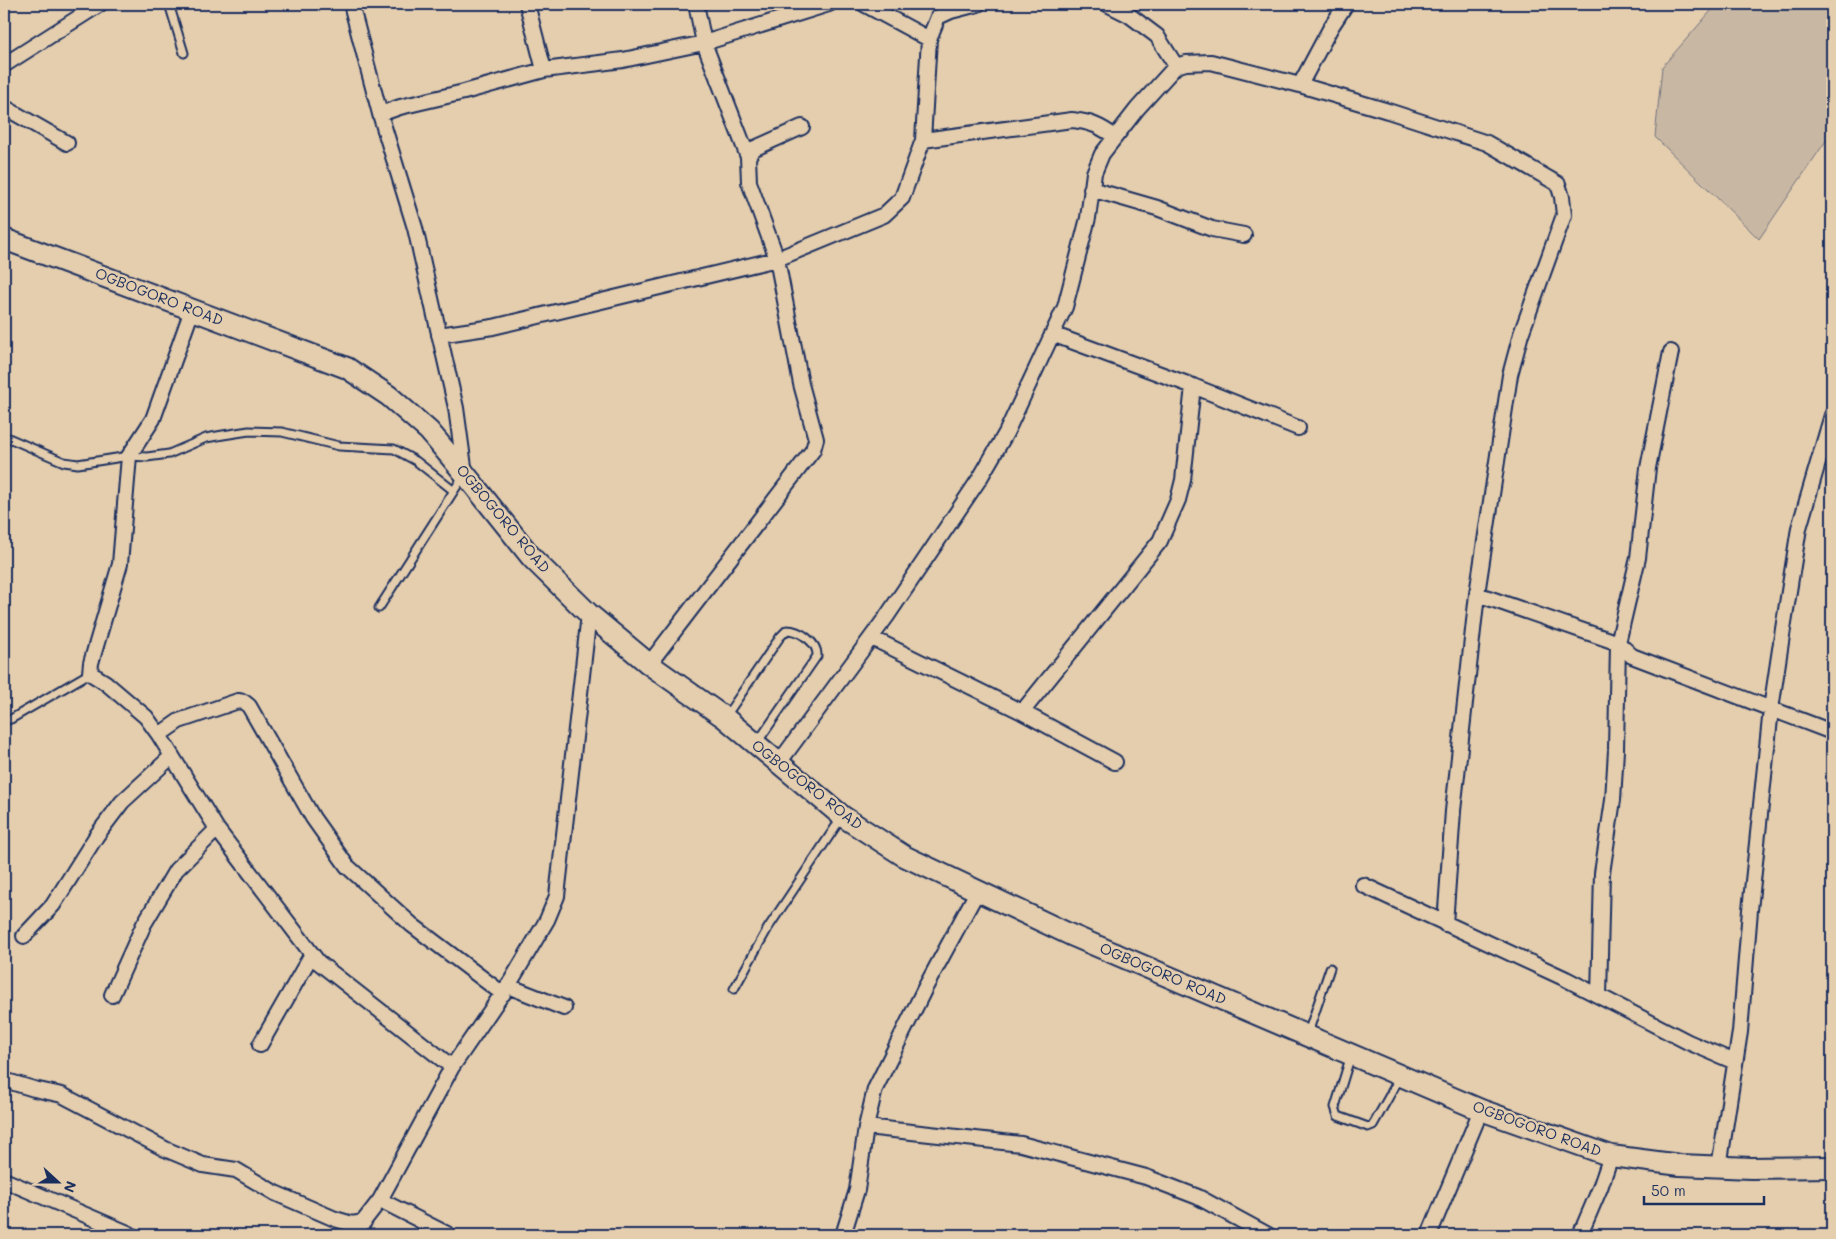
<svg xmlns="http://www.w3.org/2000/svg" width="1836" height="1239" viewBox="0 0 1836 1239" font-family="Mali,sans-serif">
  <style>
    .green { fill: #c8b7a2; stroke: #727380 }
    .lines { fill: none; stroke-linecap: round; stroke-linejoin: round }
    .lane-casing { stroke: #1b2f5e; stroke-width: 11 }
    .street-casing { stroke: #1b2f5e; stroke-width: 18 }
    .secondary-casing { stroke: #1b2f5e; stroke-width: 24 }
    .lane { stroke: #e5ceae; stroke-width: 7 }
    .street { stroke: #e5ceae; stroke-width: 14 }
    .secondary { stroke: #e5ceae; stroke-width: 20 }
    .labels { text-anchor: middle; stroke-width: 4.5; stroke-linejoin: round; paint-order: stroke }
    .street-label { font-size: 15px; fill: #1b2f5e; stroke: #e5ceae }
  </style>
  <rect width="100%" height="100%" fill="#e5ceae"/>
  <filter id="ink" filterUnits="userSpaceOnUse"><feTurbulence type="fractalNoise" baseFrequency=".02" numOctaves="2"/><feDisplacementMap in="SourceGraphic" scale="10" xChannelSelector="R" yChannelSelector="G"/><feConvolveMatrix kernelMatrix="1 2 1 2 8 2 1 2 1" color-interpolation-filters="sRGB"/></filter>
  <g filter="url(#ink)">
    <!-- green -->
    <path class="green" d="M1717 4H1832V132L1759 239 1655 137 1662 67Z"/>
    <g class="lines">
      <!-- lane casing -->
      <g class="lane-casing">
        <path id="lane" d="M169 4 184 53
          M4 436 64 462 78 464 129 456 147 457 169 454 206 438 223 435 249 431 282 432 339 446 394 449 416 461 454 491
          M379 608 464 475
          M726 716 780 637 787 630C800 630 818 643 817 656L757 743
          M4 721 11 719 90 673
          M734 989 768 928 842 817
          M1308 1033 1330 968
          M1351 1055 1335 1107 1338 1116 1368 1127 1373 1125 1400 1077"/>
      </g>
      <!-- street casing -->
      <g class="street-casing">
        <path id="street" d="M351 4 380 114 415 228 456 408 465 474
          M527 4 544 70
          M696 4 704 43 829 4
          M864 4 929 39
          M1107 4 1129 15 1157 36 1176 66
          M4 65 100 4
          M1300 85 1331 27 1346 4
          M4 107 67 143
          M380 114 400 107 464 92 544 70 623 60 704 43 748 157
          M923 140 1072 120C1091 122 1100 126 1115 137
          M1091 189 1157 208 1212 229 1244 235
          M192 310 153 419 129 456 120 564 91 663 90 673 106 683 146 717 159 735 217 829 318 962 452 1067
          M1052 334 1193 386 1298 428
          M439 335 493 327 777 259 884 215 902 198 923 140 929 39 938 17 951 11 978 4
          M872 638 1022 712 1115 762
          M649 664 813 450 816 439 801 384 777 259 749 182 748 157 753 149 802 127
          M1022 712 1160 541 1178 500 1183 480 1193 386
          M159 735 179 721 238 701 244 702 249 706 313 818 347 866 412 925 503 994
          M778 764 887 616 980 478 1006 433 1065 307 1088 218 1094 173 1102 154 1137 109 1176 66 1186 63 1211 62 1300 85 1388 111 1487 143 1558 184 1562 197 1564 215 1521 334 1510 375 1477 594
          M1363 885 1566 979 1688 1042 1735 1062
          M1445 924 1453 811 1477 594 1618 643 1632 656 1832 732
          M24 936 53 905 97 835 122 802 172 756
          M508 986 564 1008
          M112 995 144 924 176 870 217 829
          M1599 996 1602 873 1613 800 1616 750 1618 643 1638 558 1648 468 1671 352
          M260 1045 312 954
          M4 1080 34 1089 62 1095 165 1149 203 1165 236 1170 275 1193 335 1219 352 1224 364 1222
          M866 1127 1021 1144 1146 1177 1198 1197 1268 1235
          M1719 1167 1740 1032 1750 910 1771 709 1783 629 1799 528 1832 415
          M4 1180 130 1234
          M380 1200 449 1235
          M353 1235 380 1200 452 1067 511 981 547 920 557 896 589 614
          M843 1235 857 1190 866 1127 875 1089 925 988 977 892
          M1429 1235 1481 1110
          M1580 1235 1600 1188 1611 1156"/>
      </g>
      <!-- secondary casing -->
      <g class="secondary-casing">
        <path id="secondary" d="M4 239 347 368 389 396 429 431 465 474 532 558 589 614 649 664 725 718 842 816 904 856 1071 935 1481 1110 1611 1156 1680 1165 1751 1168 1832 1167"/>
      </g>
      <!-- lane -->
      <use href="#lane" class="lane"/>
      <!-- street -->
      <use href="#street" class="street"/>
      <!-- secondary -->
      <use href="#secondary" class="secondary"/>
    </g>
  </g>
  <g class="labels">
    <!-- street labels -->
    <g class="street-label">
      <text transform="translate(159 297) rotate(21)" y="5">OGBOGORO ROAD</text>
      <text transform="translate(503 519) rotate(50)" y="5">OGBOGORO ROAD</text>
      <text transform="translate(807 785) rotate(38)" y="5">OGBOGORO ROAD</text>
      <text transform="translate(1163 974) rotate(23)" y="5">OGBOGORO ROAD</text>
      <text transform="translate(1537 1129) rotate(20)" y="5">OGBOGORO ROAD</text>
    </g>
  </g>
  <!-- margin -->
  <rect width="1836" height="1239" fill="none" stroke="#e5ceae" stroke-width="20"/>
  <rect x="10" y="10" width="1816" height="1219" fill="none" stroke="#1b2f5e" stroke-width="2" filter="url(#ink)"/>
  <!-- north arrow -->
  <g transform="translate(58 1182) rotate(111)" stroke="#e5ceae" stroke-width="4" paint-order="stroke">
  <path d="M0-4L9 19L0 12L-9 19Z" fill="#1b2f5e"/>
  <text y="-8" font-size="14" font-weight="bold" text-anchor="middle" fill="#1b2f5e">N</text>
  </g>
  <!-- scale -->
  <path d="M1644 1196v8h120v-8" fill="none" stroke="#1b2f5e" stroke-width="2.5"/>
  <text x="1651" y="1196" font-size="15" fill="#1b2f5e" stroke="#e5ceae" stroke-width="4" paint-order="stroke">50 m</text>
</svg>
